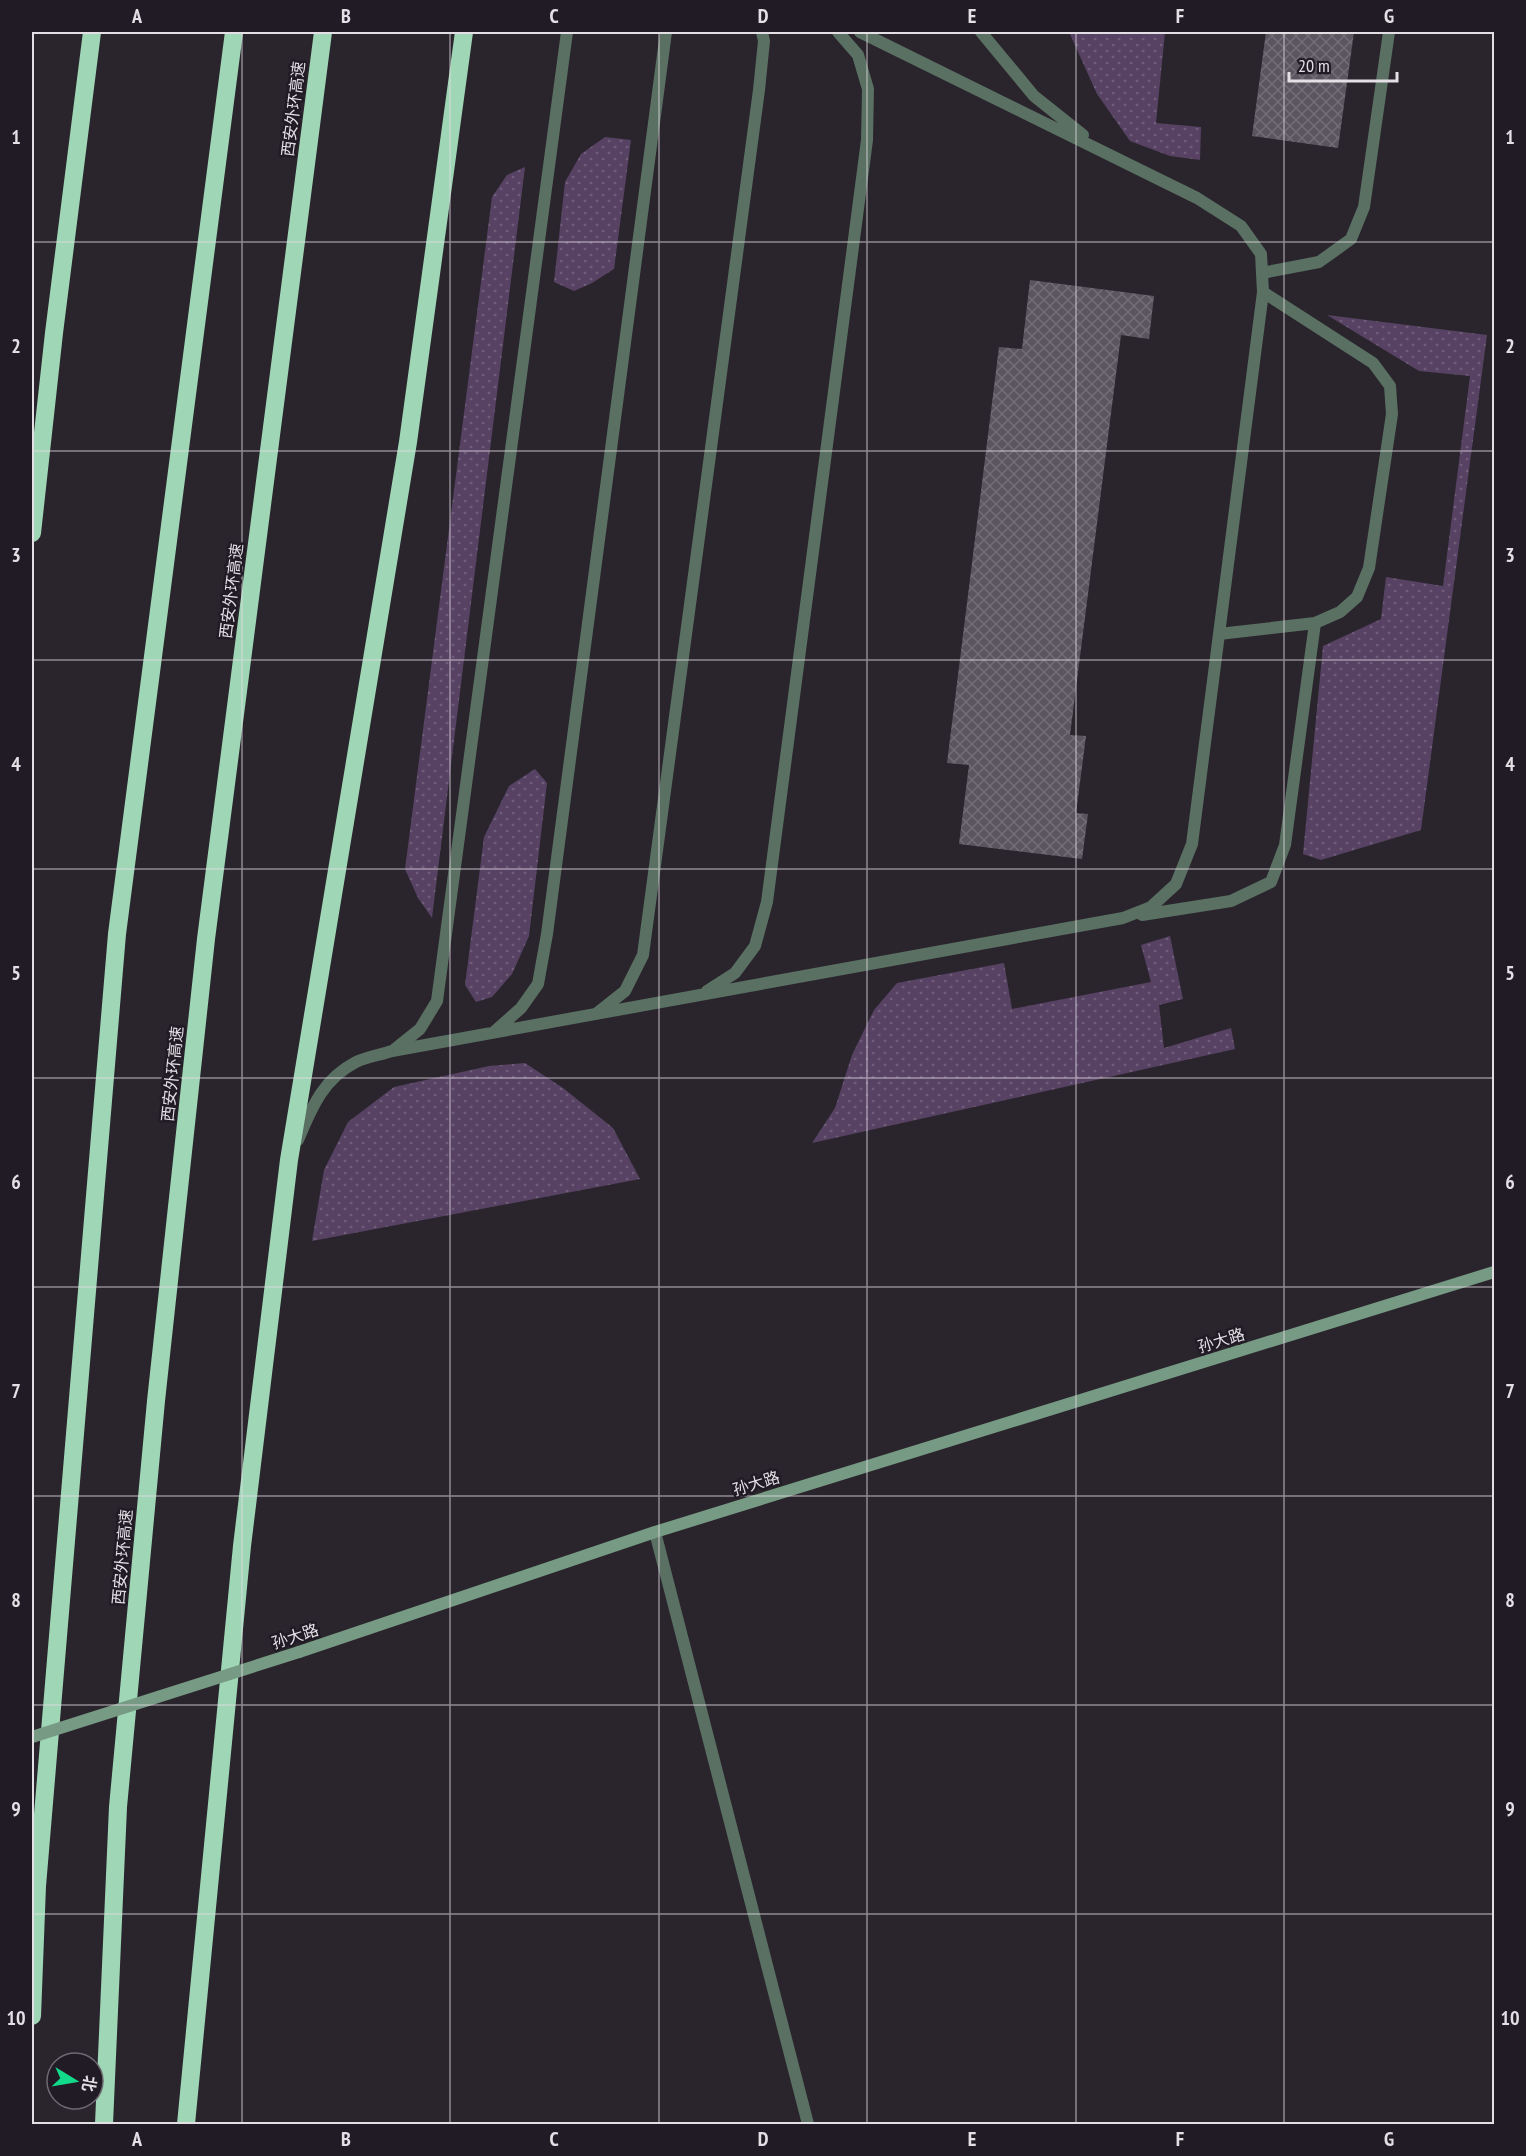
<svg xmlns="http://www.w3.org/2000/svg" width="1526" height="2156" viewBox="0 0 1526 2156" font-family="'PT Sans Narrow','Noto Sans SC',sans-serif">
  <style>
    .grass { fill: url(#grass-dots) }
    .building { fill: url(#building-cross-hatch) }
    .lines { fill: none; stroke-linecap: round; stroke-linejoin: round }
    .lane { stroke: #5a7063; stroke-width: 12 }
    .street { stroke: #5a7063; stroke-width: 12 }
    .secondary { stroke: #779a84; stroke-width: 12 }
    .highway { stroke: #9fd7b6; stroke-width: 18 }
    .secondary-bridge { stroke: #779a84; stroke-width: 12 }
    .grid { fill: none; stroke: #e3dfe5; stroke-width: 1.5; stroke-opacity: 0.55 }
    .labels { text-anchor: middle; stroke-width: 5; stroke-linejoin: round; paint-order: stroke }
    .street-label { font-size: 16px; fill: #e3dfe5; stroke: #201b24 }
    .neatline { fill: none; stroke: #e3dfe5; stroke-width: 2 }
    .grid-label { font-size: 20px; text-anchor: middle; font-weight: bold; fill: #e3dfe5 }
  </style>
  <defs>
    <pattern id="grass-dots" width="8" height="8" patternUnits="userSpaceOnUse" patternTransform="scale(1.5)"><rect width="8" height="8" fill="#574264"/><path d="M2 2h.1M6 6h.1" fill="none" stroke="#6f5d7a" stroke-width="1.8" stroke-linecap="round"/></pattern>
    <pattern id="building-cross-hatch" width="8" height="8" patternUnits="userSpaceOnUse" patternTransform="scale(1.5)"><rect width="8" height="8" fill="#5b555f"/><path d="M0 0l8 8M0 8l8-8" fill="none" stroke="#726d76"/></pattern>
  </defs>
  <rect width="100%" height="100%" fill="#2a252d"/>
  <!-- grass -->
  <path class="grass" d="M1069 32H1165L1156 123 1201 127 1200 160 1170 156 1130 141 1097 94Z
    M605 137 631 140 614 269 592 283 574 291 554 282 565 182 581 154Z
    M525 167 432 918 418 898 405 869 492 197 507 175Z
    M1327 315 1487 335 1421 830 1321 860 1303 854 1323 646 1381 619 1386 577 1443 586 1470 376 1419 371Z
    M535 769 547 783 529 936 512 974 492 997 476 1002 465 985 484 837 509 786Z
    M1170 936 1183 999 1159 1005 1164 1048 1231 1028 1235 1049 812 1143 835 1108 852 1055 874 1010 897 983 1004 963 1012 1009 1151 982 1141 945Z
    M525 1063 563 1088 613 1128 640 1179 312 1241 324 1170 348 1122 394 1087 489 1066Z"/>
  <!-- building -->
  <path class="building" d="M1266 32H1354L1338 148 1252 136Z
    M1030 280 1154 296 1149 339 1121 335 1070 735 1086 736 1076 813 1088 814 1082 859 959 844 969 765 947 763 999 347 1022 349Z"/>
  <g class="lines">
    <!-- lane -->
    <path class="lane" d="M981 32 1034 96 1083 135
      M1262 273 1319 262 1351 239 1364 207 1389 32
      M1219 634 1315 623 1340 612 1357 597 1369 568 1392 414 1390 386 1373 363 1263 292
      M1142 915 1231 901 1271 882 1285 845 1315 623
      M707 991 735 973 755 946 767 902 867 140 868 89 858 55 838 32
      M596 1014 625 991 643 955 759 90 764 41 762 32
      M494 1032 521 1008 538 984 547 934 666 32
      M395 1049 420 1029 437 1001 567 32
      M298 1140C312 1107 323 1079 356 1062 366 1057 380 1055 392 1051L1123 918 1151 907 1176 884 1192 844 1263 292 1261 254 1241 226 1197 198 860 32"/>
    <!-- street -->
    <path class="street" d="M655 1532 808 2124"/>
    <!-- secondary -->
    <path class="secondary" d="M299 1652 655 1532 1494 1272"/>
    <!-- highway -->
    <path class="highway" d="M32 533 54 333 92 32
      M32 2016 37 1886 117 934 234 32
      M104 2124 118 1807 156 1401 206 939 323 32
      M186 2124 242 1546 289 1160 408 442 464 32"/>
    <!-- secondary-bridge -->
    <path class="secondary-bridge" d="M32 1737 299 1652"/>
  </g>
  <!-- grid -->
  <path class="grid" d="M242 32V2124M450 32V2124M659 32V2124M867 32V2124M1076 32V2124M1284 32V2124M32 242H1494M32 451H1494M32 660H1494M32 869H1494M32 1078H1494M32 1287H1494M32 1496H1494M32 1705H1494M32 1914H1494"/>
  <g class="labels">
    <!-- street labels -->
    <g class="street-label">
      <text transform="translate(293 109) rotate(-83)" y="6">西安外环高速</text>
      <text transform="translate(231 591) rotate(-83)" y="6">西安外环高速</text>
      <text transform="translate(172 1074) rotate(-84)" y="6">西安外环高速</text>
      <text transform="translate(1221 1340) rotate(-17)" y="6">孙大路</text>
      <text transform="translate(756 1483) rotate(-17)" y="6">孙大路</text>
      <text transform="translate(122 1557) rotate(-85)" y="6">西安外环高速</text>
      <text transform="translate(295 1636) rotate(-18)" y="6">孙大路</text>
    </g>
  </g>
  <!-- border -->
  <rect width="1526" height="2156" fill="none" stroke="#201b24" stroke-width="66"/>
  <!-- north arrow -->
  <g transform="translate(75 2081) rotate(101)"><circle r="28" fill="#201b24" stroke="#6e6971" stroke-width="1.5"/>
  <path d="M0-4.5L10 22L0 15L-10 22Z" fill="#13d98a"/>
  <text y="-9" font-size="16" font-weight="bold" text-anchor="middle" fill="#e3dfe5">北</text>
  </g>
  <!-- scale -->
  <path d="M1289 72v9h108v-9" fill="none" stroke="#e3dfe5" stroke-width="3"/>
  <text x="1298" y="72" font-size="18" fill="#e3dfe5" stroke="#201b24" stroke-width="4.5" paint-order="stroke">20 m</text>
  <rect x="33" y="33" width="1460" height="2090" class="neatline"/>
  <g class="grid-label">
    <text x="137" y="23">A</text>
    <text x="346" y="23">B</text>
    <text x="554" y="23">C</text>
    <text x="763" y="23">D</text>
    <text x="972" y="23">E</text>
    <text x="1180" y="23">F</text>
    <text x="1389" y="23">G</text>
    <text x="16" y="144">1</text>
    <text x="1510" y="144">1</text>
    <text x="16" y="353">2</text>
    <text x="1510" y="353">2</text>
    <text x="16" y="562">3</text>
    <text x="1510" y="562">3</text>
    <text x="16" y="771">4</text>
    <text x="1510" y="771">4</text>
    <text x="16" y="980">5</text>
    <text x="1510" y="980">5</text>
    <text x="16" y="1189">6</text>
    <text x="1510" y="1189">6</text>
    <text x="16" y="1398">7</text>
    <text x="1510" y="1398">7</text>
    <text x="16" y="1607">8</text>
    <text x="1510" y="1607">8</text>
    <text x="16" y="1816">9</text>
    <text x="1510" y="1816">9</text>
    <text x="16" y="2025">10</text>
    <text x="1510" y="2025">10</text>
    <text x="137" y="2146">A</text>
    <text x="346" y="2146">B</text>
    <text x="554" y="2146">C</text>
    <text x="763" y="2146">D</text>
    <text x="972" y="2146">E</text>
    <text x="1180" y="2146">F</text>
    <text x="1389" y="2146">G</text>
  </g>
</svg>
